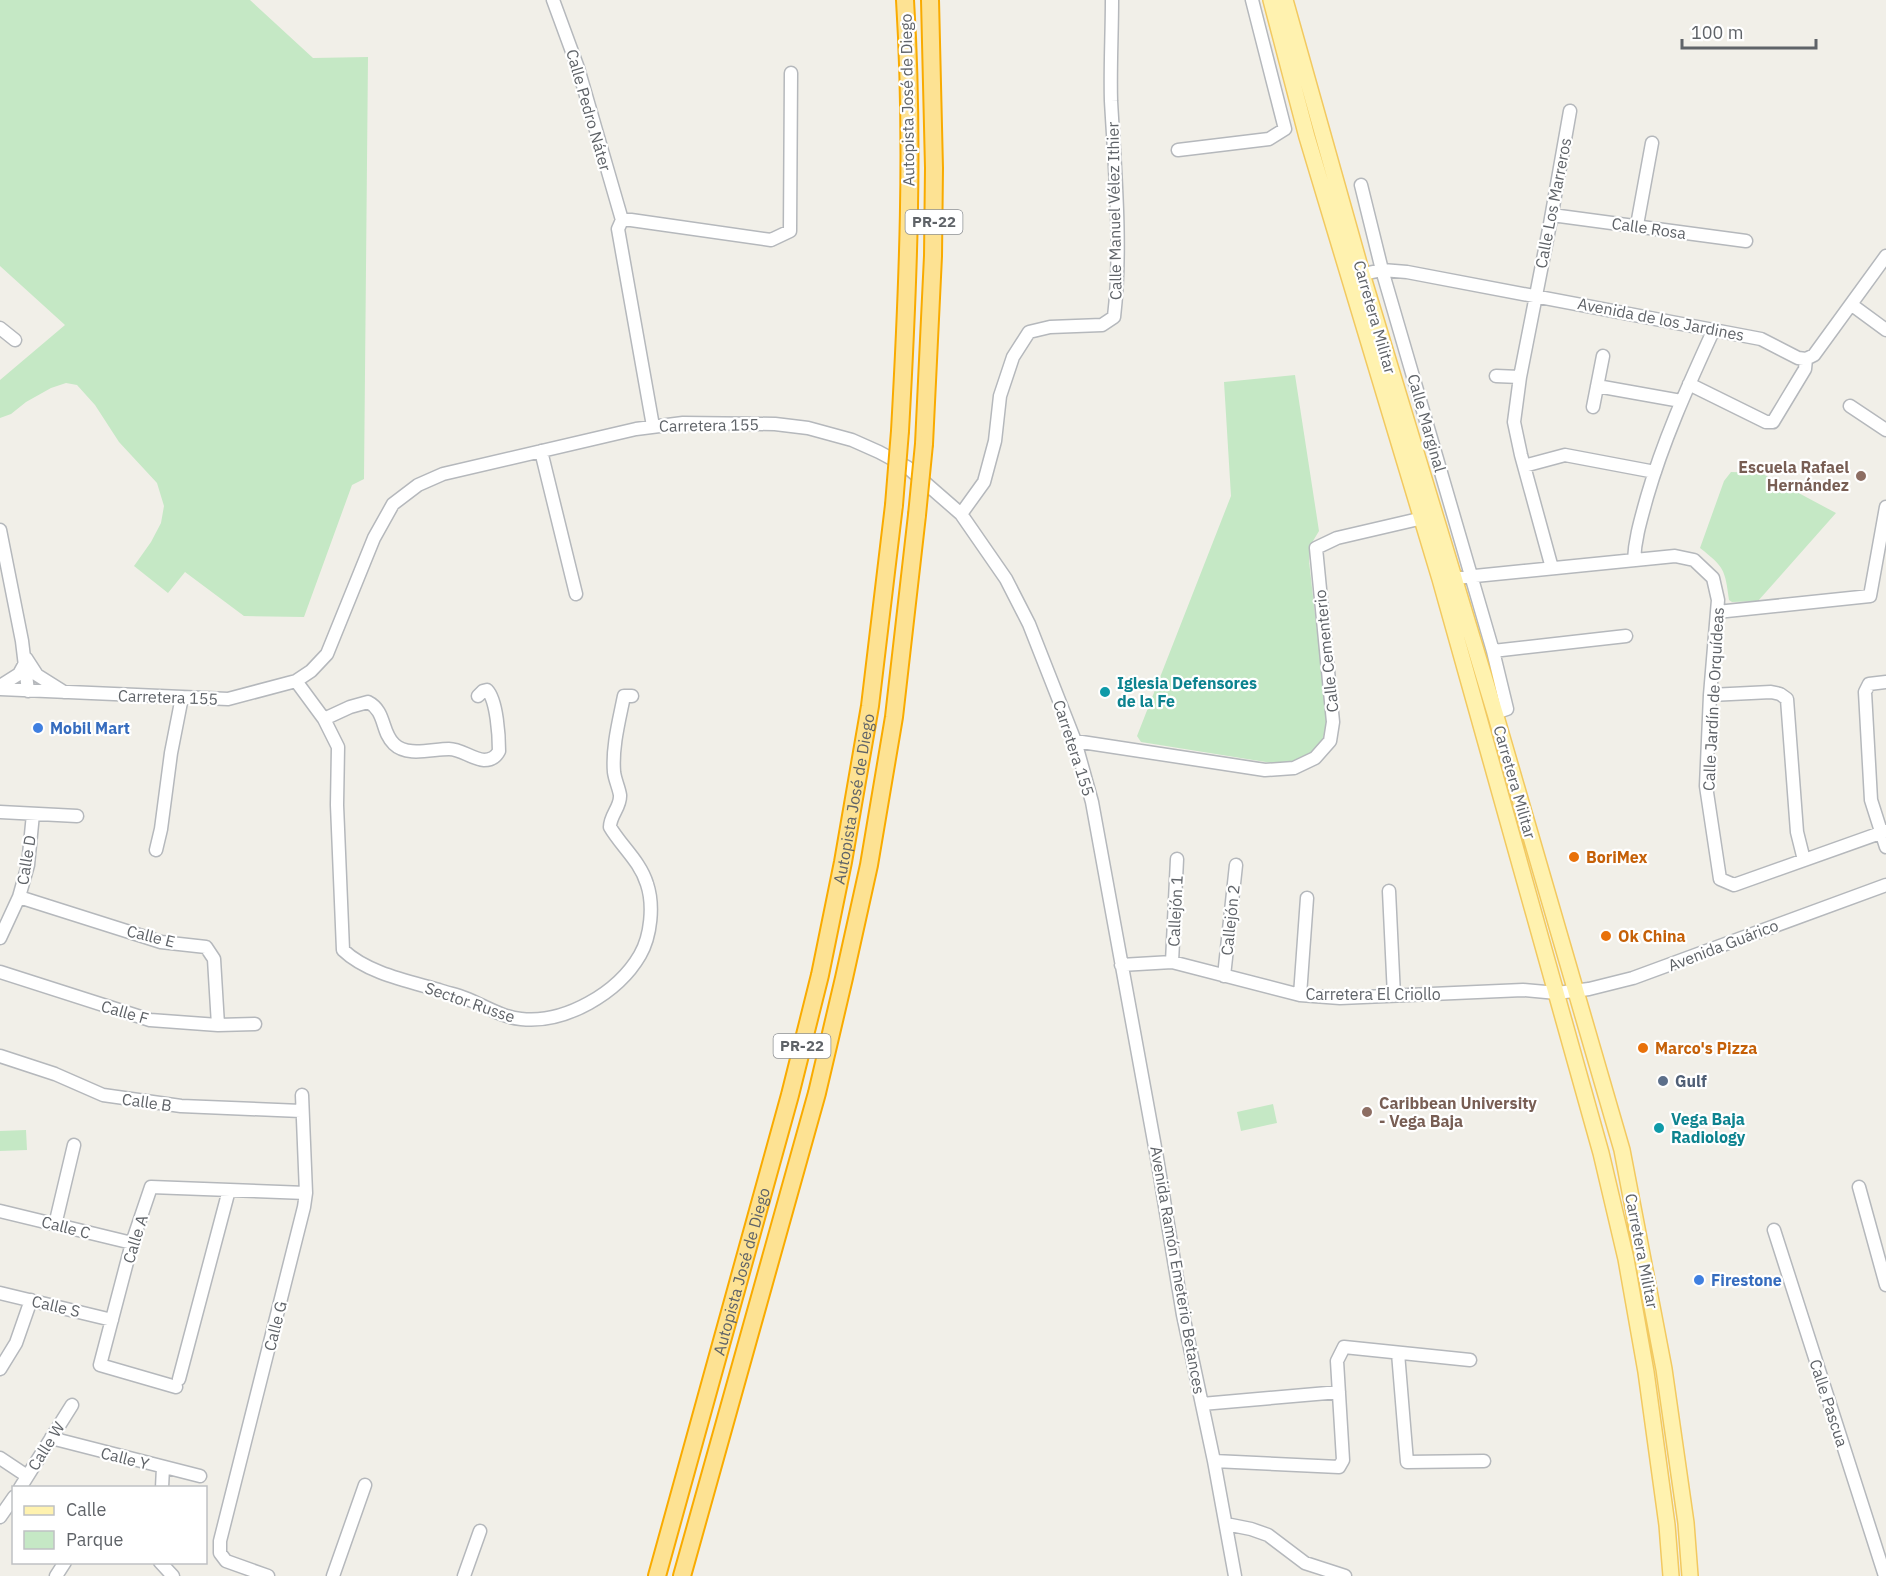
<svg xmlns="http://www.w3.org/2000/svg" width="1886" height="1576" viewBox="0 0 1886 1576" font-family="'IBM Plex Sans',sans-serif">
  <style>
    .green { fill: #c5e8c5 }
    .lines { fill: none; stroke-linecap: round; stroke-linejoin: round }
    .minor-casing { stroke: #b5b8bc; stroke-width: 15 }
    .major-casing { stroke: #f2c960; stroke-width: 18 }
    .highway-casing { stroke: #f9ab00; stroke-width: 20 }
    .minor { stroke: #fff; stroke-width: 12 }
    .major { stroke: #fff2af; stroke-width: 15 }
    .highway { stroke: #fde293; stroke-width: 16 }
    .highway-bridge-casing { stroke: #f9ab00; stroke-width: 20; stroke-linecap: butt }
    .highway-bridge { stroke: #fde293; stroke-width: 16 }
    .education-dot { fill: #8d6e63; stroke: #fff; stroke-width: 2 }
    .culture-dot { fill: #0f9aa8; stroke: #fff; stroke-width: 2 }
    .shop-dot { fill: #3f7fe0; stroke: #fff; stroke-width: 2 }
    .food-dot { fill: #e8710a; stroke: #fff; stroke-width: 2 }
    .service-dot { fill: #5c6f8a; stroke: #fff; stroke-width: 2 }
    .labels { text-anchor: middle; stroke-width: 4.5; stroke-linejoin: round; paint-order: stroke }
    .shield { fill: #fff; stroke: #8f9295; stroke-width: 1.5 }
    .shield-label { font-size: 15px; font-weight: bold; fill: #5f6368 }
    .street-label { font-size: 16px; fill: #5f6368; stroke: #fff }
    .education-label { font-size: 16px; font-weight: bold; fill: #785e54; stroke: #fff; text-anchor: end }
    .culture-label { font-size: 16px; font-weight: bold; fill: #0d838f; stroke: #fff; text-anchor: start }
    .shop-label { font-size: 16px; font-weight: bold; fill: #366cbe; stroke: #fff; text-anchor: start }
    .food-label { font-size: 16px; font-weight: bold; fill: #c56008; stroke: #fff; text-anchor: start }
    .service-label { font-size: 16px; font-weight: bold; fill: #4e5e75; stroke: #fff; text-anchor: start }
  </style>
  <rect width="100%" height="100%" fill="#f1efe8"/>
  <!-- green -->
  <path class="green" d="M0 0H250L313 58 368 57 364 479 352 485 304 617 244 616 185 572 168 593 134 566 151 542 161 523 164 506 157 483 119 442 95 405 77 385 66 383 51 388 26 402 11 414 0 418V380L65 325 0 266Z
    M1295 375 1319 531 1310 546 1309 561 1326 711C1328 746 1313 762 1278 764L1141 742 1137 736 1231 496 1224 382Z
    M1731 472 1761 473 1836 513 1758 601 1732 602 1729 600C1725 569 1724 567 1700 548L1724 481Z
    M1273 1104 1277 1123 1241 1131 1237 1112Z
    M26 1130 27 1150 0 1151V1131Z"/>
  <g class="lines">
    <!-- minor casing -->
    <g class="minor-casing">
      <path id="minor" d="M553 0 578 68 622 220
        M1252 0 1285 129
        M1178 150 1269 139 1285 129
        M1361 185 1382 270 1493 651 1507 709 1495 713
        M1552 215 1746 241
        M622 220H631L771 240 790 231 791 73
        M622 220 618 229 653 426
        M1637 225 1652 143
        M1354 276 1382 270 1407 272 1761 339 1798 358 1806 359 1814 355 1886 256
        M1852 305 1886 330
        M0 328 15 340
        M1496 376 1520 377
        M1689 384 1766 422H1773L1805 369 1806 359
        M1597 386 1681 401
        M1850 406 1886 430
        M1593 407 1603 356
        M541 451 576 594
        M1524 466 1565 455 1655 472
        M961 514 984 482 995 441 1000 396 1013 357 1029 332 1050 327 1102 325 1114 317C1122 249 1115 171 1111 101 1110 68 1112 34 1112 0
        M0 530 22 641 28 691
        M1634 560C1635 538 1641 519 1647 497 1664 438 1689 384 1714 329
        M1552 568 1521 455 1514 422 1520 377 1550 224 1570 111
        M1455 578 1675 556 1694 560 1713 578 1718 600 1710 695 1706 786 1720 879 1734 885 1886 831
        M1717 612 1870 596 1886 507
        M1493 651 1626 636
        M26 658 37 675 64 692
        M296 681 324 719 338 747 337 805 343 950C367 973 408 981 439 990 448 993 457 995 465 998 483 1005 501 1017 521 1019 565 1024 618 993 640 955 651 936 654 905 647 884 640 861 621 846 610 827 610 815 621 807 620 795 619 788 615 780 614 772 612 747 619 721 624 696H632
        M1886 682 1869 684 1865 692 1871 800 1886 847
        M0 686 19 674 25 663
        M0 689 228 699 296 681 311 671 327 654 374 538 393 504 418 485 443 474 636 429 683 423 775 424 808 428 852 440 879 452 907 467 961 514 1006 579 1029 624 1075 741 1092 802 1157 1158 1183 1315 1214 1461 1235 1576
        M1710 695 1771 692 1780 694 1787 699 1797 832 1804 860
        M324 719 350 707 368 702C386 711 381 732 394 744 407 757 432 749 449 749 461 749 472 759 484 760 491 760 496 757 499 751 499 737 497 700 487 690L483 691 478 696
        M1075 741 1265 770 1294 768 1315 758 1330 741 1333 722 1316 548 1337 538 1423 518
        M0 812 77 816
        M156 850 161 829 171 753 182 697
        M1389 891 1394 996
        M19 897 161 942 206 947 214 959 218 1025
        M0 938 19 897 28 865 33 814
        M1172 962 1177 859
        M1121 965 1172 962 1300 995 1340 998 1523 990 1557 993 1589 989 1633 978 1886 885
        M0 972 150 1020 218 1025 255 1024
        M1224 976 1236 865
        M1300 995 1307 898
        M0 1056 55 1074 103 1095 181 1106 301 1111
        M1859 1187 1886 1285
        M0 1211 132 1243
        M55 1225 74 1145
        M1774 1230 1885 1576
        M0 1293 112 1320
        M1398 1353 1407 1462 1484 1461
        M0 1369 16 1343 31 1300
        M179 1379 229 1190
        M176 1387 100 1365 132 1243 151 1187 306 1193
        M1202 1404 1339 1392
        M51 1438 200 1476
        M0 1458 27 1476
        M1214 1461 1339 1467 1343 1460 1337 1361 1344 1347 1470 1360
        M20 1488 72 1405
        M162 1488 163 1467
        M0 1517 14 1497
        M1226 1524 1251 1529 1268 1535 1305 1563 1345 1576
        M160 1562 173 1576
        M56 1576 65 1562
        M268 1576 226 1561 220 1553V1541L304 1207 306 1193 302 1095
        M333 1576 365 1485
        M464 1576 480 1531"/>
    </g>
    <!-- major casing -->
    <g class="major-casing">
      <path id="major" d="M1271 0 1307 137 1440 579 1601 1153 1626 1259 1646 1372 1667 1525 1671 1576
        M1285 0 1362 274 1495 713 1622 1150 1664 1369 1686 1523 1690 1576"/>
    </g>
    <!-- highway casing -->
    <g class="highway-casing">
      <g id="highway">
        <path d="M900 431C908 288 914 144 905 0"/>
        <path d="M924 444 933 256 934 168 930 0"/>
        <path id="s1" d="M657 1576 790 1095 820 975 843 862 870 706 894 505"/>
        <path d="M682 1576 817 1093 844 978 869 865 894 717 917 515"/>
      </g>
    </g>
    <!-- minor -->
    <use href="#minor" class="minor"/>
    <!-- major -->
    <use href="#major" class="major"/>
    <!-- highway -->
    <use href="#highway" class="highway"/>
    <!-- highway-bridge casing -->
    <g class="highway-bridge-casing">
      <path id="highway-bridge" d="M894 505 900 431
        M917 515 924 444"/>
    </g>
    <!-- highway-bridge -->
    <use href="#highway-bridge" class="highway-bridge"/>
  </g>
  <!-- markers -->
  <g class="education-dot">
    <circle cx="1861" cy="476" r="6"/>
    <circle cx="1367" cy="1112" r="6"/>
  </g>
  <g class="culture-dot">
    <circle cx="1105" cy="692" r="6"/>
    <circle cx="1659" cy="1128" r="6"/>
  </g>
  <g class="shop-dot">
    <circle cx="38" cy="728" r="6"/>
    <circle cx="1699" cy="1280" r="6"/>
  </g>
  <g class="food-dot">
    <circle cx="1574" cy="857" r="6"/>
    <circle cx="1606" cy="936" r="6"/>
    <circle cx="1643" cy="1048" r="6"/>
  </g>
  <circle class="service-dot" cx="1663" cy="1081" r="6"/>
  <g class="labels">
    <!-- shield labels -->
    <g class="shield">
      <rect x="905.5" y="210" width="57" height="24" rx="4.5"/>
      <rect x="773.5" y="1034" width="57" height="24" rx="4.5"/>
    </g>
    <g class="shield-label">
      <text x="934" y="227">PR-22</text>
      <text x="802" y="1051">PR-22</text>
    </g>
    <!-- street labels -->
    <g class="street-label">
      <text transform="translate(907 100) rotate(-91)" y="6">Autopista José de Diego</text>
      <text transform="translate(589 110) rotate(74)" y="6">Calle Pedro Náter</text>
      <text transform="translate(1553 203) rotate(-79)" y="6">Calle Los Marreros</text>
      <text transform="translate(1114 211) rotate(-91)" y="6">Calle Manuel Vélez Ithier</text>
      <text transform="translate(1649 228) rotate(8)" y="6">Calle Rosa</text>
      <text transform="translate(1375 317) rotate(74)" y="6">Carretera Militar</text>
      <text transform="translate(1661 319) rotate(11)" y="6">Avenida de los Jardines</text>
      <text transform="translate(1427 423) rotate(74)" y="6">Calle Marginal</text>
      <text transform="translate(709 425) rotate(-1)" y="6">Carretera 155</text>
      <text transform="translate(1326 651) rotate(-96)" y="6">Calle Cementerio</text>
      <text transform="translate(168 697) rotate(2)" y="6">Carretera 155</text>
      <text transform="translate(1713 699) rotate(-87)" y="6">Calle Jardín de Orquídeas</text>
      <text transform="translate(1074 748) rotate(72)" y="6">Carretera 155</text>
      <text transform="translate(1515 782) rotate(74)" y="6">Carretera Militar</text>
      <text dy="6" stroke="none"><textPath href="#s1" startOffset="802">Autopista José de Diego</textPath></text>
      <text transform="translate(26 860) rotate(-81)" y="6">Calle D</text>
      <text transform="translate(1175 911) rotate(-87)" y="6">Callejón 1</text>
      <text transform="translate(1230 920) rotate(-84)" y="6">Callejón 2</text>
      <text transform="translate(151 936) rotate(14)" y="6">Calle E</text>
      <text transform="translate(1723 945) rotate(-21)" y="6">Avenida Guárico</text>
      <text x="1373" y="1000">Carretera El Criollo</text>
      <text transform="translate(470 1002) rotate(19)" y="6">Sector Russe</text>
      <text transform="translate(125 1012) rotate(16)" y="6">Calle F</text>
      <text transform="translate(147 1102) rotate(8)" y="6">Calle B</text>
      <text transform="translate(66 1227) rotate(14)" y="6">Calle C</text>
      <text transform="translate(135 1239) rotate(-73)" y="6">Calle A</text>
      <text transform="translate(1642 1251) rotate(79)" y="6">Carretera Militar</text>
      <text transform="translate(1178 1270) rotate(80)" y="6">Avenida Ramón Emeterio Betances</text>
      <text dy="6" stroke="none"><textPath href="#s1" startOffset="316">Autopista José de Diego</textPath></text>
      <text transform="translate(56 1306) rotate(13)" y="6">Calle S</text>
      <text transform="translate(275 1326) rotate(-76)" y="6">Calle G</text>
      <text transform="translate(1829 1403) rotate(72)" y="6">Calle Pascua</text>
      <text transform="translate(46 1446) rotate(-58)" y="6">Calle W</text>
      <text transform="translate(125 1458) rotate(14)" y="6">Calle Y</text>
    </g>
    <!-- education labels -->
    <g class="education-label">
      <text x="1849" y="473">Escuela Rafael<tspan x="1849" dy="18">Hernández</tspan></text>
      <text x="1379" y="1109" text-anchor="start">Caribbean University<tspan x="1379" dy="18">- Vega Baja</tspan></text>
    </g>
    <!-- culture labels -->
    <g class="culture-label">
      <text x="1117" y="689">Iglesia Defensores<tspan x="1117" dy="18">de la Fe</tspan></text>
      <text x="1671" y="1125">Vega Baja<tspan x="1671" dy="18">Radiology</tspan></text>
    </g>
    <!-- shop labels -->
    <g class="shop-label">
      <text x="50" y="734">Mobil Mart</text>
      <text x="1711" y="1286">Firestone</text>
    </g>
    <!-- food labels -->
    <g class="food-label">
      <text x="1586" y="863">BoriMex</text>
      <text x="1618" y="942">Ok China</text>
      <text x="1655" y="1054">Marco's Pizza</text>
    </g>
    <!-- service labels -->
    <g class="service-label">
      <text x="1675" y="1087">Gulf</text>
    </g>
  </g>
  <!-- legend -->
  <rect x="12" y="1486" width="195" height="78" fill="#ffffff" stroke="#bfc1c3" stroke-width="1.5"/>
  <rect x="24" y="1506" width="30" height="9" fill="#fff2af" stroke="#bfc1c3" stroke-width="1.5"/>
  <text x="66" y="1516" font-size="18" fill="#5f6368">Calle</text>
  <rect x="24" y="1531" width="30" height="18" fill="#c5e8c5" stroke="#bfc1c3" stroke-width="1.5"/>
  <text x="66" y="1546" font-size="18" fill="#5f6368">Parque</text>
  <!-- scale -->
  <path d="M1682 39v9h134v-9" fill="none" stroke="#5f6368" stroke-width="3"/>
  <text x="1691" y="39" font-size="18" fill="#5f6368" stroke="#ffffff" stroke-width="4.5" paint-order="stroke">100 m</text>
</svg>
